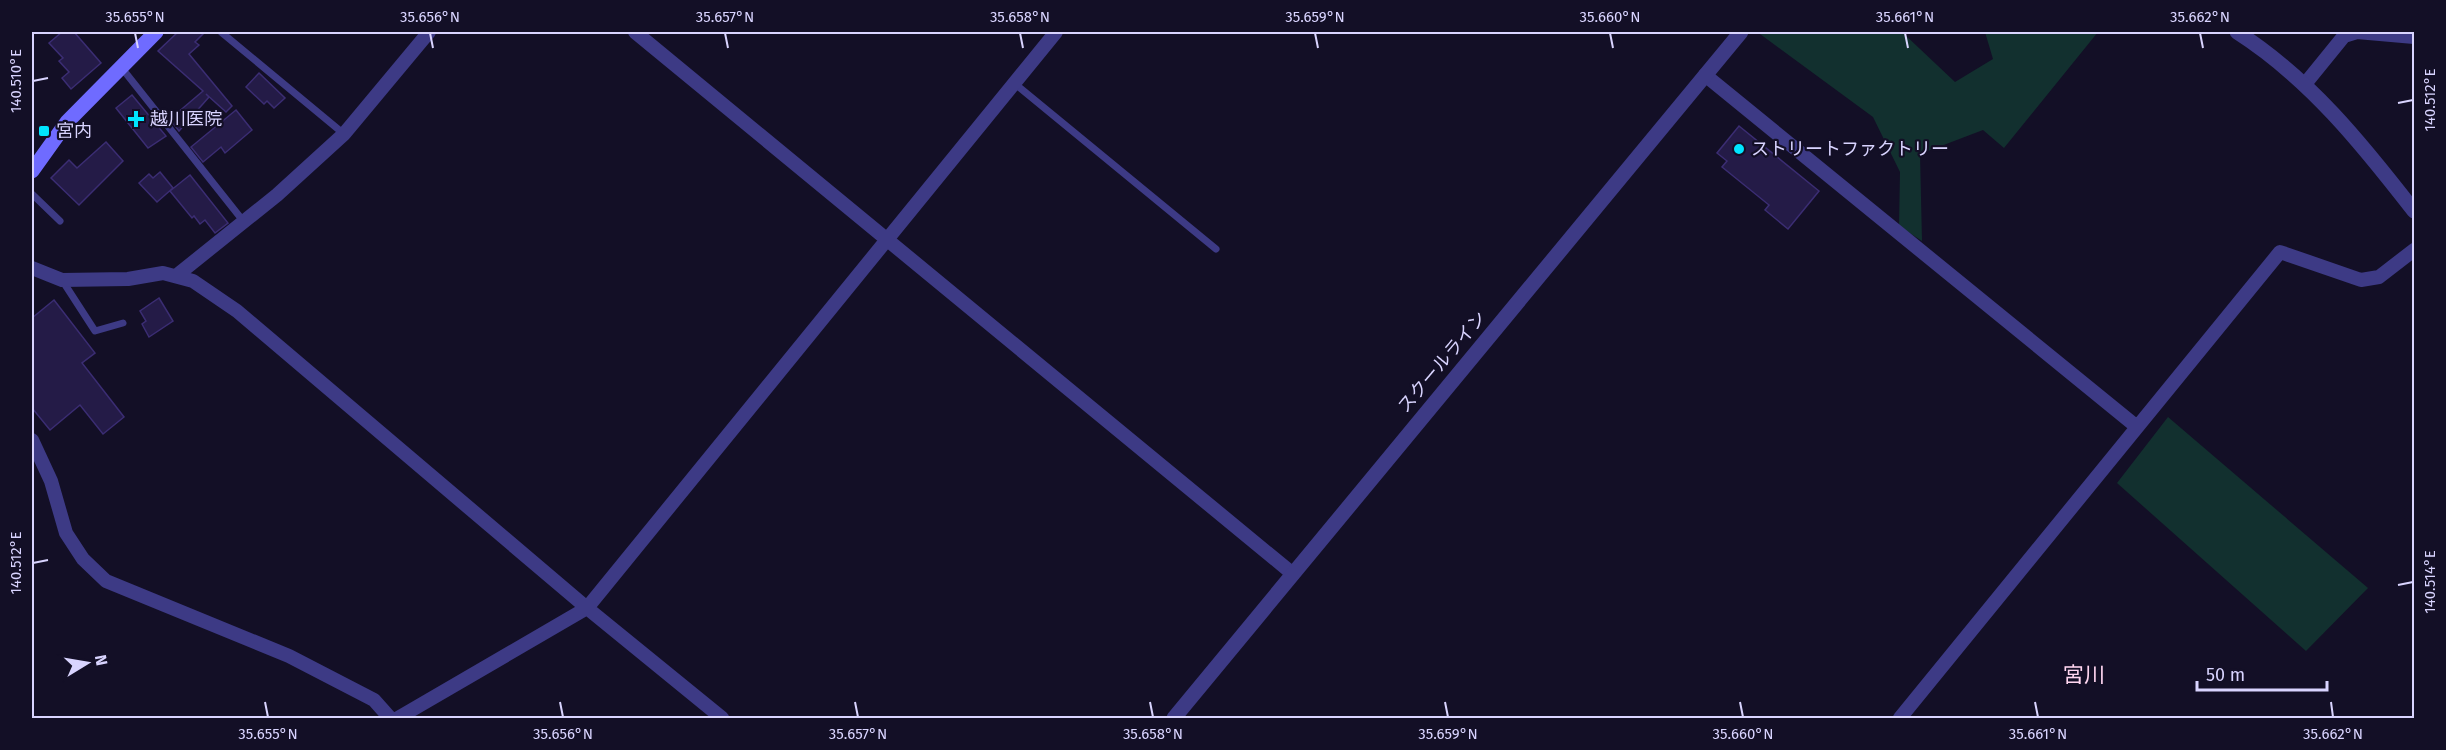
<svg xmlns="http://www.w3.org/2000/svg" width="2446" height="750" viewBox="0 0 2446 750" font-family="'Fira Sans','Noto Sans JP',sans-serif">
  <style>
    .green { fill: #12302f }
    .building { fill: #241b47; stroke: #3b2d73; stroke-width: 1.5 }
    .lines { fill: none; stroke-linecap: round; stroke-linejoin: round }
    .service { stroke: #3d3a85; stroke-width: 7 }
    .minor { stroke: #3d3a85; stroke-width: 14 }
    .tertiary { stroke: #3d3a85; stroke-width: 15 }
    .secondary { stroke: #6f6bff; stroke-width: 15 }
    .ticks { fill: none; stroke: #d9d4ff; stroke-width: 2 }
    .poi-dot { fill: #00e5ff; stroke: #130f26; stroke-width: 2 }
    .labels { text-anchor: middle; stroke-width: 4.5; stroke-linejoin: round; paint-order: stroke }
    .poi-label { font-size: 18px; fill: #d9d4ff; stroke: #130f26; text-anchor: start }
    .street-label { font-size: 18px; fill: #d9d4ff; stroke: #130f26 }
    .quarter-label { font-size: 21px; fill: #ffd6f0; stroke: #130f26 }
    .neatline { fill: none; stroke: #d9d4ff; stroke-width: 2 }
    .ticks-label { font-size: 15px; text-anchor: middle; fill: #d9d4ff }
  </style>
  <rect width="100%" height="100%" fill="#130f26"/>
  <!-- green -->
  <path class="green" d="M1762 32H1902L1955 82 1993 59 1985 32H2098L2004 148 1983 130 1920 154 1922 241 1899 226 1900 172 1873 117 1760 34Z
    M2168 417 2368 588 2306 651 2117 483Z"/>
  <!-- building -->
  <path class="building" d="M62 32H74L101 63 71 89 62 78 69 72 59 61 63 58 49 43Z
    M178 32H205L195 42 199 45 189 54 232 106 226 112 206 94 209 97 179 131 170 119 203 91 158 51Z
    M259 73 285 98 274 108 267 101 264 104 246 87Z
    M132 95 166 136 148 148 116 108Z
    M236 110 252 130 225 153 221 147 203 162 191 147Z
    M1739 126 1819 191 1788 229 1765 210 1769 205 1722 167 1727 161 1717 153Z
    M106 142 123 161 79 205 51 178 69 160 77 168Z
    M160 172 173 188 157 202 139 183 149 174 153 178Z
    M190 175 228 223 215 233 205 220 200 224 194 216 192 218 170 191Z
    M159 298 173 321 149 337 142 324 146 321 140 311Z
    M54 300 95 353 82 363 124 417 103 434 80 405 50 430 32 408V318Z"/>
  <g class="lines">
    <!-- service -->
    <path class="service" d="M221 32 344 134
      M121 67 244 222
      M1014 83 1216 249
      M32 194 60 221
      M62 280 95 331 123 323"/>
    <!-- minor -->
    <path class="minor" d="M635 32 1293 574
      M1705 75 2137 427
      M2305 84 2344 36 2357 32 2414 37
      M32 268 62 280 128 279 163 273 193 281 237 311 587 608 722 718
      M176 276 277 195 344 134 429 32
      M32 440 51 481 66 533 83 559 106 581 289 656 374 700 390 718
      M398 718 587 608 1056 32
      M1900 718 2280 252 2361 280 2379 277 2414 250"/>
    <!-- tertiary -->
    <path class="tertiary" d="M2237 32C2309 78 2362 144 2414 211
      M1174 718 1741 32"/>
    <!-- secondary -->
    <path class="secondary" d="M32 171 67 122 156 32"/>
  </g>
  <!-- ticks -->
  <path class="ticks" d="M135 33 138 48M430 33 433 48M725 33 728 48M1020 33 1023 48M1315 33 1318 48M1610 33 1613 48M1905 33 1908 48M2200 33 2203 48M33 81 48 78M2398 103 2413 100M33 563 48 560M2398 585 2413 582M265 702 268 717M560 702 563 717M855 702 858 717M1150 702 1153 717M1445 702 1448 717M1740 702 1743 717M2035 702 2038 717M2331 702 2333 717"/>
  <!-- markers -->
  <g class="poi-dot">
    <path d="M133 110h6v6h6v6h-6v6h-6v-6h-6v-6h6z"/>
    <rect x="38" y="125" width="12" height="12" rx="3"/>
    <circle cx="1739" cy="149" r="6"/>
  </g>
  <g class="labels">
    <!-- poi labels -->
    <g class="poi-label">
      <text x="150" y="125">越川医院</text>
      <text x="56" y="137">宮内</text>
      <text x="1751" y="155">ストリートファクトリー</text>
    </g>
    <!-- street labels -->
    <g class="street-label">
      <text transform="translate(1442 362) rotate(-50)" y="6">スクールライン</text>
    </g>
    <!-- quarter labels -->
    <g class="quarter-label">
      <text x="2084" y="682">宮川</text>
    </g>
  </g>
  <!-- border -->
  <rect width="2446" height="750" fill="none" stroke="#130f26" stroke-width="66"/>
  <!-- north arrow -->
  <g transform="translate(87 663) rotate(79)" stroke="#130f26" stroke-width="4.5" paint-order="stroke">
  <path d="M0-4.5L10 22L0 15L-10 22Z" fill="#d9d4ff"/>
  <text y="-9" font-size="16" font-weight="bold" text-anchor="middle" fill="#d9d4ff">N</text>
  </g>
  <!-- scale -->
  <path d="M2197 681v9h130v-9" fill="none" stroke="#d9d4ff" stroke-width="3"/>
  <text x="2206" y="681" font-size="18" fill="#d9d4ff" stroke="#130f26" stroke-width="4.5" paint-order="stroke">50 m</text>
  <rect x="33" y="33" width="2380" height="684" class="neatline"/>
  <g class="ticks-label">
    <text x="135" y="22">35.655°N</text>
    <text x="430" y="22">35.656°N</text>
    <text x="725" y="22">35.657°N</text>
    <text x="1020" y="22">35.658°N</text>
    <text x="1315" y="22">35.659°N</text>
    <text x="1610" y="22">35.660°N</text>
    <text x="1905" y="22">35.661°N</text>
    <text x="2200" y="22">35.662°N</text>
    <text transform="translate(16 81) rotate(-90)" y="5">140.510°E</text>
    <text transform="translate(2430 100) rotate(-90)" y="5">140.512°E</text>
    <text transform="translate(16 563) rotate(-90)" y="5">140.512°E</text>
    <text transform="translate(2430 582) rotate(-90)" y="5">140.514°E</text>
    <text x="268" y="739">35.655°N</text>
    <text x="563" y="739">35.656°N</text>
    <text x="858" y="739">35.657°N</text>
    <text x="1153" y="739">35.658°N</text>
    <text x="1448" y="739">35.659°N</text>
    <text x="1743" y="739">35.660°N</text>
    <text x="2038" y="739">35.661°N</text>
    <text x="2333" y="739">35.662°N</text>
  </g>
</svg>
